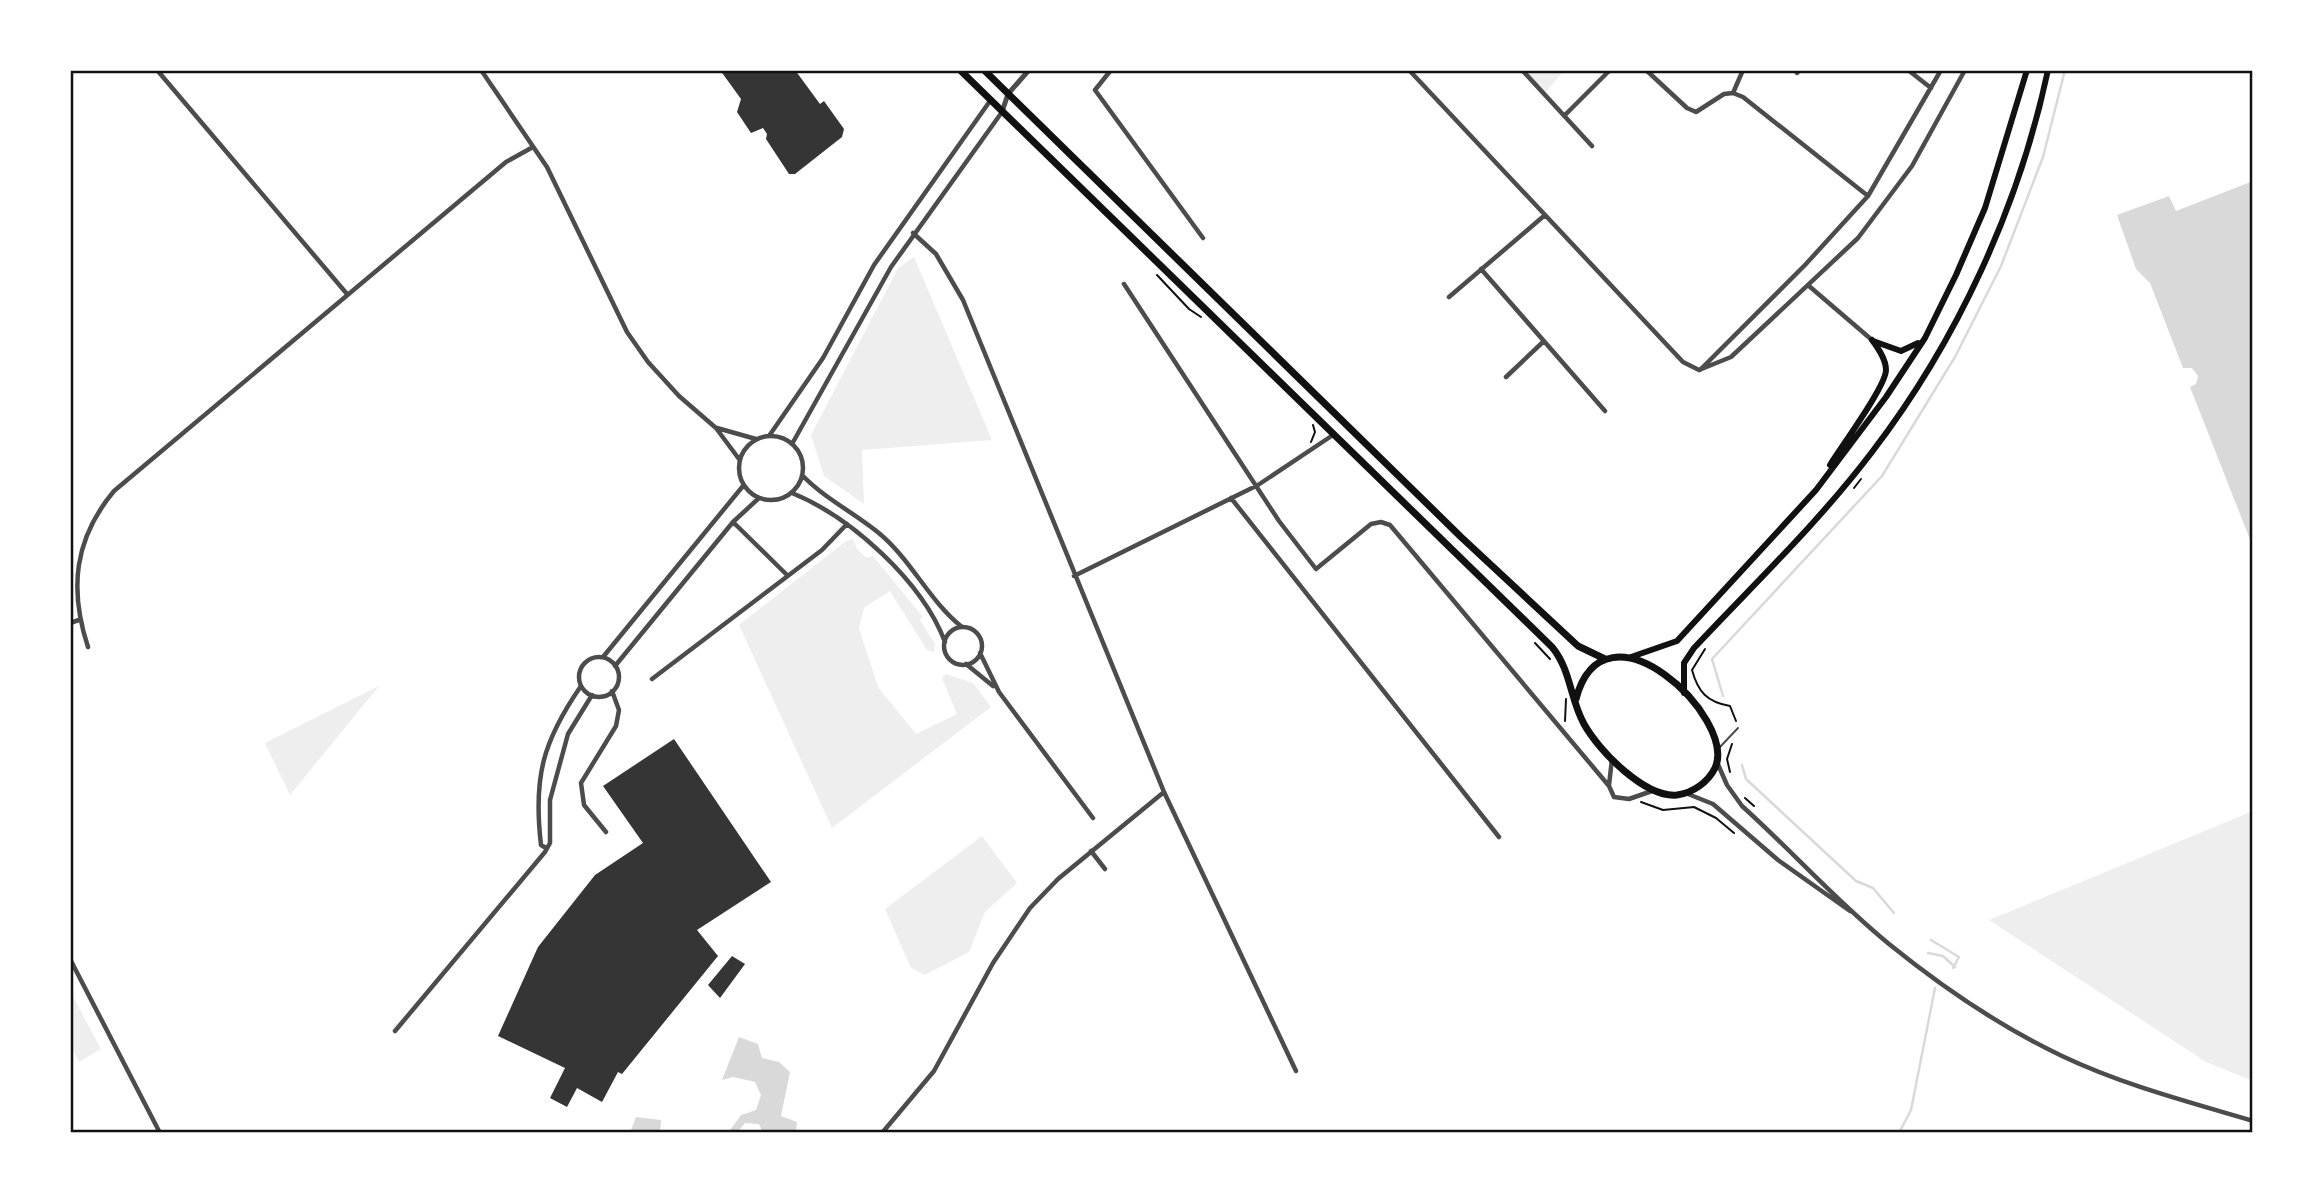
<svg xmlns="http://www.w3.org/2000/svg" width="2323" height="1203" viewBox="0 0 2323 1203" font-family="Barlow,sans-serif">
  <style>
    .green { fill: #eee }
    .water { fill: #d9d9d9 }
    .lines { fill: none; stroke-linecap: round; stroke-linejoin: round }
    .stream { stroke: #d9d9d9; stroke-width: 2.5 }
    .building { fill: #353535 }
    .path { stroke: #111; stroke-width: 2 }
    .service { stroke: #4c4c4c; stroke-width: 2 }
    .minor { stroke: #4c4c4c; stroke-width: 4.5 }
    .tertiary { stroke: #4c4c4c; stroke-width: 5 }
    .secondary { stroke: #111; stroke-width: 6 }
    .primary { stroke: #111; stroke-width: 7 }
    .neatline { fill: none; stroke: #111; stroke-width: 2.5 }
  </style>
  <rect width="100%" height="100%" fill="#fff"/>
  <!-- green -->
  <path class="green" d="M1523 70H1565L1545 93Z
    M914 257 992 440 862 450 864 504 824 476 811 435 898 268Z
    M853 539 857 549 867 558 873 556 923 617 920 620 935 644 934 652 927 650 890 591 864 608 859 628 878 687 916 734 957 714 942 678 946 674 973 683 991 707 832 828 739 625 846 541Z
    M379 686 290 795 265 743Z
    M2253 811V1081L2206 1062 1989 920Z
    M982 836 1017 883 985 912 969 952 925 975 911 968 885 909Z
    M70 991 101 1049 79 1062 70 1045Z"/>
  <!-- water -->
  <path class="water" d="M2253 181V547L2190 387 2196 384 2198 376 2192 368H2183L2150 283 2136 269 2117 215 2169 196 2176 211Z
    M739 1037 758 1044 762 1058 779 1062 790 1072 781 1116 797 1122 796 1133H763L759 1124 745 1123 737 1133H728L741 1115 756 1110 761 1095 755 1082 733 1077 722 1080Z
    M636 1117 661 1120 660 1133H630Z"/>
  <g class="lines">
    <!-- stream -->
    <path class="stream" d="M1723 696 1712 659 1882 476 1955 357 2001 266 2043 157 2065 70
      M1742 765 1746 779 1856 881 1873 888 1894 913
      M1931 940 1959 957 1953 968
      M1928 953 1943 956 1955 967
      M1899 1133 1911 1110 1935 988"/>
  </g>
  <!-- building -->
  <path class="building" d="M720 70H795L820 104 824 101 844 129 842 137 795 174H789L766 139 767 134 763 128 751 133 737 112 741 99Z
    M674 739 771 882 697 930 718 956 622 1074 618 1072 602 1102 577 1088 567 1107 550 1098 565 1068 498 1036 538 947 595 875 643 843 603 786Z
    M732 956 745 964 720 998 708 985Z"/>
  <g class="lines">
    <!-- path -->
    <path class="path" d="M1157 275 1189 309 1201 317
      M1311 442 1315 432 1313 425
      M1854 488 1861 479
      M1535 643 1550 659
      M1705 649 1692 670C1698 692 1707 702 1730 706L1736 721
      M1565 721 1566 699
      M1730 772 1727 759 1732 744
      M1745 798 1754 806
      M1641 802 1663 810 1694 807 1716 818 1734 833"/>
    <!-- service -->
    <path class="service" d="M1719 748 1738 728"/>
    <!-- minor -->
    <path class="minor" d="M157 70 347 294
      M481 70 547 167 627 332 648 362 679 396 716 428 739 459
      M1111 70 1095 90 1203 238
      M1409 70 1683 362 1699 370
      M1522 70 1592 146
      M1646 70 1687 108 1696 112 1724 94 1733 93
      M1908 70 1931 88
      M1797 73 1800 70
      M1733 93 1743 97 1868 196
      M1733 93 1743 70
      M1564 116 1610 70
      M913 233 936 254 963 300 1164 792 1296 1071
      M1481 269 1605 411
      M1124 284 1279 521 1316 569 1371 524 1381 522 1390 525 1609 786 1614 797 1629 799 1652 791
      M1809 286 1872 340
      M1449 297 1545 215
      M1699 370 1731 357 1858 238 1912 166 1965 70
      M1700 370 1805 265 1868 196 1941 70
      M1506 377 1544 341
      M717 428 756 439
      M739 468a32 32 0 1 1 64 0a32 32 0 1 1-64 0Z
      M769 436 823 358 874 265 990 101
      M792 444 891 267 1002 112
      M802 475C825 499 855 513 880 534 912 561 930 602 962 627
      M792 493C851 517 922 581 945 642
      M1231 498 1499 837
      M733 522 787 575
      M1074 576 1258 485 1333 435
      M70 623 79 620
      M944 646a19 19 0 1 1 38 0a19 19 0 1 1-38 0Z
      M88 647C69 589 74 539 114 491L506 162 533 147
      M980 653 999 692 1093 818
      M603 657 743 486
      M579 677a20 20 0 1 1 40 0a20 20 0 1 1-40 0Z
      M966 664 993 686
      M615 666 733 522 759 498
      M652 679 822 550 847 524
      M1717 762 1727 785 1742 806C1792 851 1837 902 1889 944 1942 987 2001 1027 2062 1056 2123 1085 2189 1102 2253 1121
      M1609 785 1612 759
      M1688 794 1713 804 1778 860 1850 911
      M606 832 584 805 581 783 616 726 619 710 612 691
      M546 848 541 845C533 777 543 741 581 686
      M1091 851 1105 869
      M70 959 160 1133
      M395 1031 545 852 550 843V800L568 734 592 695
      M882 1133 934 1071 993 963 1030 908 1058 879 1164 792"/>
    <!-- tertiary -->
    <path class="tertiary" d="M1002 112 1008 94 1029 70"/>
    <!-- secondary -->
    <path class="secondary" d="M1873 341 1901 351 1918 343
      M1830 465C1841 447 1886 386 1886 370 1886 359 1878 348 1872 340
      M1631 657 1677 641 1816 490 1886 397 1925 338 1956 275 1985 208 2027 70
      M1684 693V663L1694 648C1754 584 1819 522 1872 452 1957 341 2019 207 2048 70"/>
    <!-- primary -->
    <path class="primary" d="M960 70 1552 647C1571 670 1570 699 1584 724 1599 751 1645 798 1677 795 1693 793 1708 782 1715 768 1738 718 1604 592 1576 699
      M984 70 1461 537 1578 646 1605 659"/>
  </g>
  <!-- border -->
  <rect width="2323" height="1203" fill="none" stroke="#ffffff" stroke-width="144"/>
  <rect x="72" y="72" width="2179" height="1059" class="neatline"/>
</svg>
